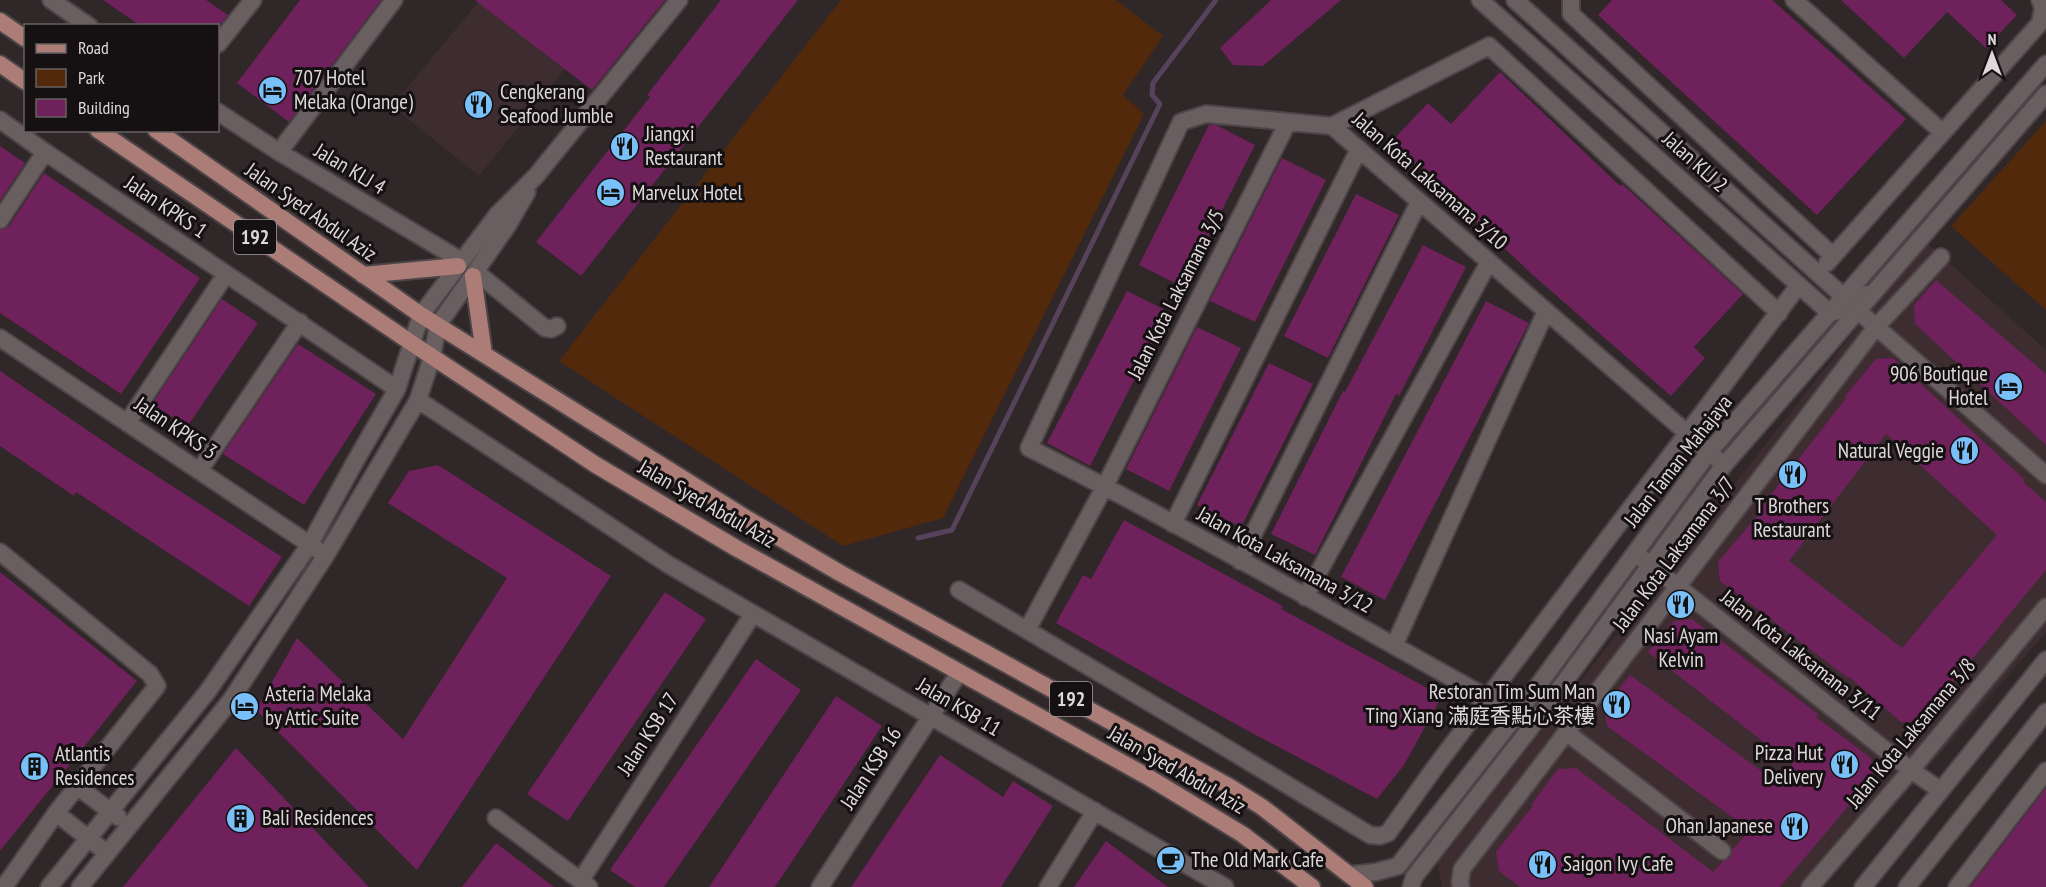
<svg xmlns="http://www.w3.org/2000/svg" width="2046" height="887" viewBox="0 0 2046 887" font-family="'PT Sans Narrow','Noto Sans SC',sans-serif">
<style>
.built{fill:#3d2d31}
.green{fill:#53290b}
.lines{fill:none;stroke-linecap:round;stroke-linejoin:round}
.stream{stroke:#56425b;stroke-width:5}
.building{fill:#6e215a;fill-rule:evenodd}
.minor-casing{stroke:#4c4446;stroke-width:20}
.tertiary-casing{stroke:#4c4446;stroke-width:20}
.secondary-casing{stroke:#4c4446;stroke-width:20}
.primary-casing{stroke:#4c4446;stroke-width:20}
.minor{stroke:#695e60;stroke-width:16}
.tertiary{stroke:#695e60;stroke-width:16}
.secondary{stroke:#695e60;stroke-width:16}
.primary{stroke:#ac7c77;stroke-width:16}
.labels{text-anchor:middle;stroke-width:6;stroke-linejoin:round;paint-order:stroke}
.shield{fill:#151112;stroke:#a29c9e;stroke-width:1.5}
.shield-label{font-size:20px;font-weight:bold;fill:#dfd8da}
.poi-label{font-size:21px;fill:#dfd8da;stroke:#151112;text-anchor:start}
.street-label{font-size:21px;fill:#dfd8da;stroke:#151112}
</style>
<rect width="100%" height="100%" fill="#302729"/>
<!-- built -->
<path class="built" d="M 480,0 L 589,39 L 479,176 L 392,106 Z
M 1925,241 L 2046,350 L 2046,632 L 1824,887 L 1442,887 L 1437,864 Z"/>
<!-- green -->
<path class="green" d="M 841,0 L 1116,0 L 1163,36 L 1123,95 L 1144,114 L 943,518 L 843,546 L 559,361 Z
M 2046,121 L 2046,310 L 1951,226 Z"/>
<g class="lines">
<!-- stream -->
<path class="stream" d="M 918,538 L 952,530 L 1160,104 L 1152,95 L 1153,83 L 1216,0"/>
</g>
<!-- building -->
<path class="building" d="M 103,0 L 206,0 L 228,15 L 219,26 L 141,26 Z
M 300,0 L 381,0 L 289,122 L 237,83 Z
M 475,0 L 665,0 L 592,90 Z
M 721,0 L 798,0 L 581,276 L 536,242 L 650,97 L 647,95 Z
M 1271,0 L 1341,0 L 1263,66 L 1233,65 L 1220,48 Z
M 1612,0 L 1772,0 L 1906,119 L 1817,215 L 1598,15 Z
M 1841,0 L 2001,0 L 2017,15 L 1986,48 L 1947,12 L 1904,58 Z
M 1500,72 L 1620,186 L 1622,184 L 1743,294 L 1694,347 L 1705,358 L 1671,396 L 1534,276 L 1391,142 L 1428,103 L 1451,124 Z
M 1209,125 L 1216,125 L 1255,145 L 1183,287 L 1139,265 Z
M 0,146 L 25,163 L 0,201 Z
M 1282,158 L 1326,180 L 1255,322 L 1210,301 Z
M 44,173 L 200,278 L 121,394 L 0,313 L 0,230 L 9,226 Z
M 1356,194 L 1399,215 L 1328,358 L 1284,336 Z
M 1423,245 L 1466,267 L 1399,396 L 1396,394 L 1315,555 L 1271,534 L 1343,391 L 1345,392 Z
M 1936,280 L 2046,374 L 2046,445 L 1915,324 L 1914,305 Z
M 1127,291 L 1169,312 L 1090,466 L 1047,443 Z
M 222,299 L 258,323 L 187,427 L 152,404 Z
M 1486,301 L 1529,323 L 1385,600 L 1341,577 Z
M 1197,327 L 1241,348 L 1169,491 L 1126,469 Z
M 298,344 L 376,394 L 304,505 L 223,454 Z
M 1893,358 L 2025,480 L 2023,482 L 2046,502 L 2046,570 L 1920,722 L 1901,722 L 1849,677 L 1848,678 L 1720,581 L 1718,562 L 1758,515 L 1756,514 L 1846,398 L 1845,396 L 1876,359 ZM 1886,434 L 1997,535 L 1902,648 L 1789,561 Z
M 1269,363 L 1313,384 L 1241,527 L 1197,505 Z
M 0,371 L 118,451 L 282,557 L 249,606 L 76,492 L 74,496 L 0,446 Z
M 438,465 L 611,576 L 417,870 L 256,710 L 297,638 L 403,739 L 507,578 L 388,503 L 409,471 Z
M 1124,520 L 1283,606 L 1281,609 L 1442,696 L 1404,765 L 1377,799 L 1237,725 L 1056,623 L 1083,575 L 1091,579 Z
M 0,572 L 137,681 L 0,851 Z
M 665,592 L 706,619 L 568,821 L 527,794 Z
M 1692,619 L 1818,714 L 1816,717 L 1871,758 L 1873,777 L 1780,887 L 1520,887 L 1499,871 L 1496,852 L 1533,806 L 1531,805 L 1558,769 L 1576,768 L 1713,872 L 1723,861 L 1730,858 L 1732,850 L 1750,830 L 1607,726 L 1604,707 L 1630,675 L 1778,783 L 1792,764 L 1648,652 L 1674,621 Z
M 756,659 L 801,690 L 664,887 L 635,887 L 610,870 Z
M 836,696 L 882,726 L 775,887 L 709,887 Z
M 236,748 L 369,887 L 123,887 Z
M 940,755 L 1003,797 L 1013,781 L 1053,806 L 1001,887 L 851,887 Z
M 2046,788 L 2046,887 L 1970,887 Z
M 1106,841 L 1168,887 L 1074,887 Z
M 496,843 L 554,887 L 462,887 Z"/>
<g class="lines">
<defs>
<path id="minor" d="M 51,0 L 89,26
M 1480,0 L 1830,313 L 1845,310 L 1867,294
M 1515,0 L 1844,297 L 1845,309
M 1571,0 L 1571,14 L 1833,256
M 1794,0 L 1942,132
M 218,44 L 253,0
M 218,112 L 279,152 L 462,261
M 0,120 L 45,152 L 397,389
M 1332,126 L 1489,46 L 1779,313
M 279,152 L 394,0
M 0,220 L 45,152
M 1827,263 L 2040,23 L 2043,8 L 2040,0
M 476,272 L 545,328 L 551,329 L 557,326
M 1858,311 L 2046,475
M 0,338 L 318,550
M 418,400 L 669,565 L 1225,887
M 127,423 L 226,274
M 199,471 L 300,322
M 1173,524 L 1359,149
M 0,552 L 150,674 L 157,686 L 56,813 L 4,887
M 1635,553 L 1911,770 L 1940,790
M 1240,561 L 1419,202
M 959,590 L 1218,743 L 1370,835 L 1380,836 L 1388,833 L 1436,766 L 1799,285
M 1305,597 L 1489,262
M 1027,630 L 1105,486 L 1288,122
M 1394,646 L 1546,311
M 1515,717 L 1488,698 C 1336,614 1185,526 1029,448 L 1181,122 L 1206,114 L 1332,126 L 1724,465
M 1566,732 L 1722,851
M 78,787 L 118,817
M 56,813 L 107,853
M 496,818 L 589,887
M 581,880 L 753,614
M 49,887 L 208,691 L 310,544 L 356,460 L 397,389 L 421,315 L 497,215 L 536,176 L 679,0
M 80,887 L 231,700 L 326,555 L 418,400 L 432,357 L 438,325 L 508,225 L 527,192
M 820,887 L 959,673
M 1048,887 L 1095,811
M 1461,887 L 1460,882 L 1462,869 L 1876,327 L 1941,257
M 1810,887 L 1911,770 L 2046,607
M 1957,887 L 2046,771"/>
<path id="tertiary" d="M 1349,875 L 1376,872 L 1398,866 L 1515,717 L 1709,452 L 2046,64
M 1411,887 L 1414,877 L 1529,730 L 1724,465 L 2046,94"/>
<path id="secondary" d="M 1863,887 L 2046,660
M 1907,887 L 2046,712"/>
<path id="primary" d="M 0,21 L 26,39
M 0,64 L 26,82
M 98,130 L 413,344 L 596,465 L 736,548 L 1148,777 L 1242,834 L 1312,887
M 156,130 L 421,315 L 746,518 L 840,573 L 1230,787 L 1262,807 L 1365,887
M 363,275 L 458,266
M 473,276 L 484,354"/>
</defs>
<!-- minor casing -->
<use href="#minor" class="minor-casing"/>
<!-- tertiary casing -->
<use href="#tertiary" class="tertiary-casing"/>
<!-- secondary casing -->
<use href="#secondary" class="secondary-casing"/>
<!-- primary casing -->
<use href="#primary" class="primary-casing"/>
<!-- minor -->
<use href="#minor" class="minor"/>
<!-- tertiary -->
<use href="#tertiary" class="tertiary"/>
<!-- secondary -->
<use href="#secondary" class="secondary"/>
<!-- primary -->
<use href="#primary" class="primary"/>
</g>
<!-- icons -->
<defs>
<symbol id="hotel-disc" viewBox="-11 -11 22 22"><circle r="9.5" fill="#79bff8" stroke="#151112"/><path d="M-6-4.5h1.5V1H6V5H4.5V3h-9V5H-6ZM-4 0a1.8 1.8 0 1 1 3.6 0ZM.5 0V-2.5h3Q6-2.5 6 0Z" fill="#111"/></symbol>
<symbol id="restaurant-disc" viewBox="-11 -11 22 22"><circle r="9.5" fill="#79bff8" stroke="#151112"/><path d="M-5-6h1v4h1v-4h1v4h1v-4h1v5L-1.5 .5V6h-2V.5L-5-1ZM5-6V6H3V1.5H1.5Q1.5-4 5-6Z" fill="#111"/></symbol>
<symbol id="building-disc" viewBox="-11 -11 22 22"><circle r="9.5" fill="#79bff8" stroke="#151112"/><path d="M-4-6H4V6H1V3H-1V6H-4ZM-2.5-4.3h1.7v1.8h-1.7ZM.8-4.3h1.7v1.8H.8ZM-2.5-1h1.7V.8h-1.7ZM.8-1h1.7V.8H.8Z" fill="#111"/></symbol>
<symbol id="cafe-disc" viewBox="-11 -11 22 22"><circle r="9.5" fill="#79bff8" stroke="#151112"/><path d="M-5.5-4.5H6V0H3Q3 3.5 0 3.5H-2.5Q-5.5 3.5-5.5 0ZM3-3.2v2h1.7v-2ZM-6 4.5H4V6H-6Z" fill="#111"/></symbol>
</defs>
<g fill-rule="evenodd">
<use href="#hotel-disc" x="256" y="74" width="33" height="33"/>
<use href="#restaurant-disc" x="462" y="88" width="33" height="33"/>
<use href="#restaurant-disc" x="608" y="130" width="33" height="33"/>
<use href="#hotel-disc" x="594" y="176" width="33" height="33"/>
<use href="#hotel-disc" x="1992" y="370" width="33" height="33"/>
<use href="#restaurant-disc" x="1948" y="434" width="33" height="33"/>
<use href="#restaurant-disc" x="1776" y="458" width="33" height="33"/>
<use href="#restaurant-disc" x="1664" y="588" width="33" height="33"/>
<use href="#restaurant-disc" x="1600" y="688" width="33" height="33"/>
<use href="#hotel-disc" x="228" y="690" width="33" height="33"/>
<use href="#restaurant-disc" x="1828" y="748" width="33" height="33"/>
<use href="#building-disc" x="18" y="750" width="33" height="33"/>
<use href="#building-disc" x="224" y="802" width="33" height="33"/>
<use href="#restaurant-disc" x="1778" y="810" width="33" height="33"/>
<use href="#cafe-disc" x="1154" y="844" width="33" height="33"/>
<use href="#restaurant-disc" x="1526" y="848" width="33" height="33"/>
</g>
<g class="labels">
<!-- shield labels -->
<g class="shield">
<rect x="234" y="220" width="42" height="34" rx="4.5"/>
<rect x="1050" y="682" width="42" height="34" rx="4.5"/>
</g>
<g class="shield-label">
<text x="255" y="244">192</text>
<text x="1071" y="706">192</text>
</g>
<!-- poi labels -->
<g class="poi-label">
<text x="294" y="85">707 Hotel<tspan x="294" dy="24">Melaka (Orange)</tspan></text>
<text x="500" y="99">Cengkerang<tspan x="500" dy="24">Seafood Jumble</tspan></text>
<text x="645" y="141">Jiangxi<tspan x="645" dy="24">Restaurant</tspan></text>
<text x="632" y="200">Marvelux Hotel</text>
<text x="1988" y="381" text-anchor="end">906 Boutique<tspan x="1988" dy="24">Hotel</tspan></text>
<text x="1944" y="458" text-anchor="end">Natural Veggie</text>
<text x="1792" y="513" text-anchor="middle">T Brothers<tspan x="1792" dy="24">Restaurant</tspan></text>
<text x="1681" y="643" text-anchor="middle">Nasi Ayam<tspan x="1681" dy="24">Kelvin</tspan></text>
<text x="1595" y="699" text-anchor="end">Restoran Tim Sum Man<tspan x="1595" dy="24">Ting Xiang 滿庭香點心茶樓</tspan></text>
<text x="265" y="701">Asteria Melaka<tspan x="265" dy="24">by Attic Suite</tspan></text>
<text x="1823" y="760" text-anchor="end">Pizza Hut<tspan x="1823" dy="24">Delivery</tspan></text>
<text x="55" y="761">Atlantis<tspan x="55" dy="24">Residences</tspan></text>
<text x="262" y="825">Bali Residences</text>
<text x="1773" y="833" text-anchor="end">Ohan Japanese</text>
<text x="1191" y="867">The Old Mark Cafe</text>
<text x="1563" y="871">Saigon Ivy Cafe</text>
</g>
<!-- street labels -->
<g class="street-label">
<text transform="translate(1695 162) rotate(42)" y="7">Jalan KLJ 2</text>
<text transform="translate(350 169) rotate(31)" y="7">Jalan KLJ 4</text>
<text transform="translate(1430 181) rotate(41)" y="7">Jalan Kota Laksamana 3/10</text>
<text transform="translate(166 207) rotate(34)" y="7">Jalan KPKS 1</text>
<text transform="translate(311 212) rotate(35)" y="7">Jalan Syed Abdul Aziz</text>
<text transform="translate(1176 294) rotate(-63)" y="7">Jalan Kota Laksamana 3/5</text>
<text transform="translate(176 428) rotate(34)" y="7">Jalan KPKS 3</text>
<text transform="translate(1678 461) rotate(-52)" y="7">Jalan Taman Mahajaya</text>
<text transform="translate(707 504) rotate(30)" y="7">Jalan Syed Abdul Aziz</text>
<text transform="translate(1674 554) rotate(-53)" y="7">Jalan Kota Laksamana 3/7</text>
<text transform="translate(1285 560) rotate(29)" y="7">Jalan Kota Laksamana 3/12</text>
<text transform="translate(1801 655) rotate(38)" y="7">Jalan Kota Laksamana 3/11</text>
<text transform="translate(959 707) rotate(31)" y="7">Jalan KSB 11</text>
<text transform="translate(1911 733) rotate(-50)" y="7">Jalan Kota Laksamana 3/8</text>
<text transform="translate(648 734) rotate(-57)" y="7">Jalan KSB 17</text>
<text transform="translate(871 768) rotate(-57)" y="7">Jalan KSB 16</text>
<text transform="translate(1177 770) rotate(30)" y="7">Jalan Syed Abdul Aziz</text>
</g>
</g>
<!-- legend -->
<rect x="24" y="24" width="195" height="108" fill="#151112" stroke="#666162" stroke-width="1.5"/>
<rect x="36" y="44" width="30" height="9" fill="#ac7c77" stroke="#666162" stroke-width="1.5"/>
<text x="78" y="54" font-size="18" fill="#dfd8da">Road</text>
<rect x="36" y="69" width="30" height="18" fill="#53290b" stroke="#666162" stroke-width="1.5"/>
<text x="78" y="84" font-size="18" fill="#dfd8da">Park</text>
<rect x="36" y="99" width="30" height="18" fill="#6e215a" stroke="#666162" stroke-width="1.5"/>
<text x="78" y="114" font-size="18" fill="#dfd8da">Building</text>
<!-- north arrow -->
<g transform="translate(1992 54)" stroke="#151112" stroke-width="4.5" paint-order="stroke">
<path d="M0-4.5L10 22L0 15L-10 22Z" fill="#dfd8da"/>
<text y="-9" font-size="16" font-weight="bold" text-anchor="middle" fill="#dfd8da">N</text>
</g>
</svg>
